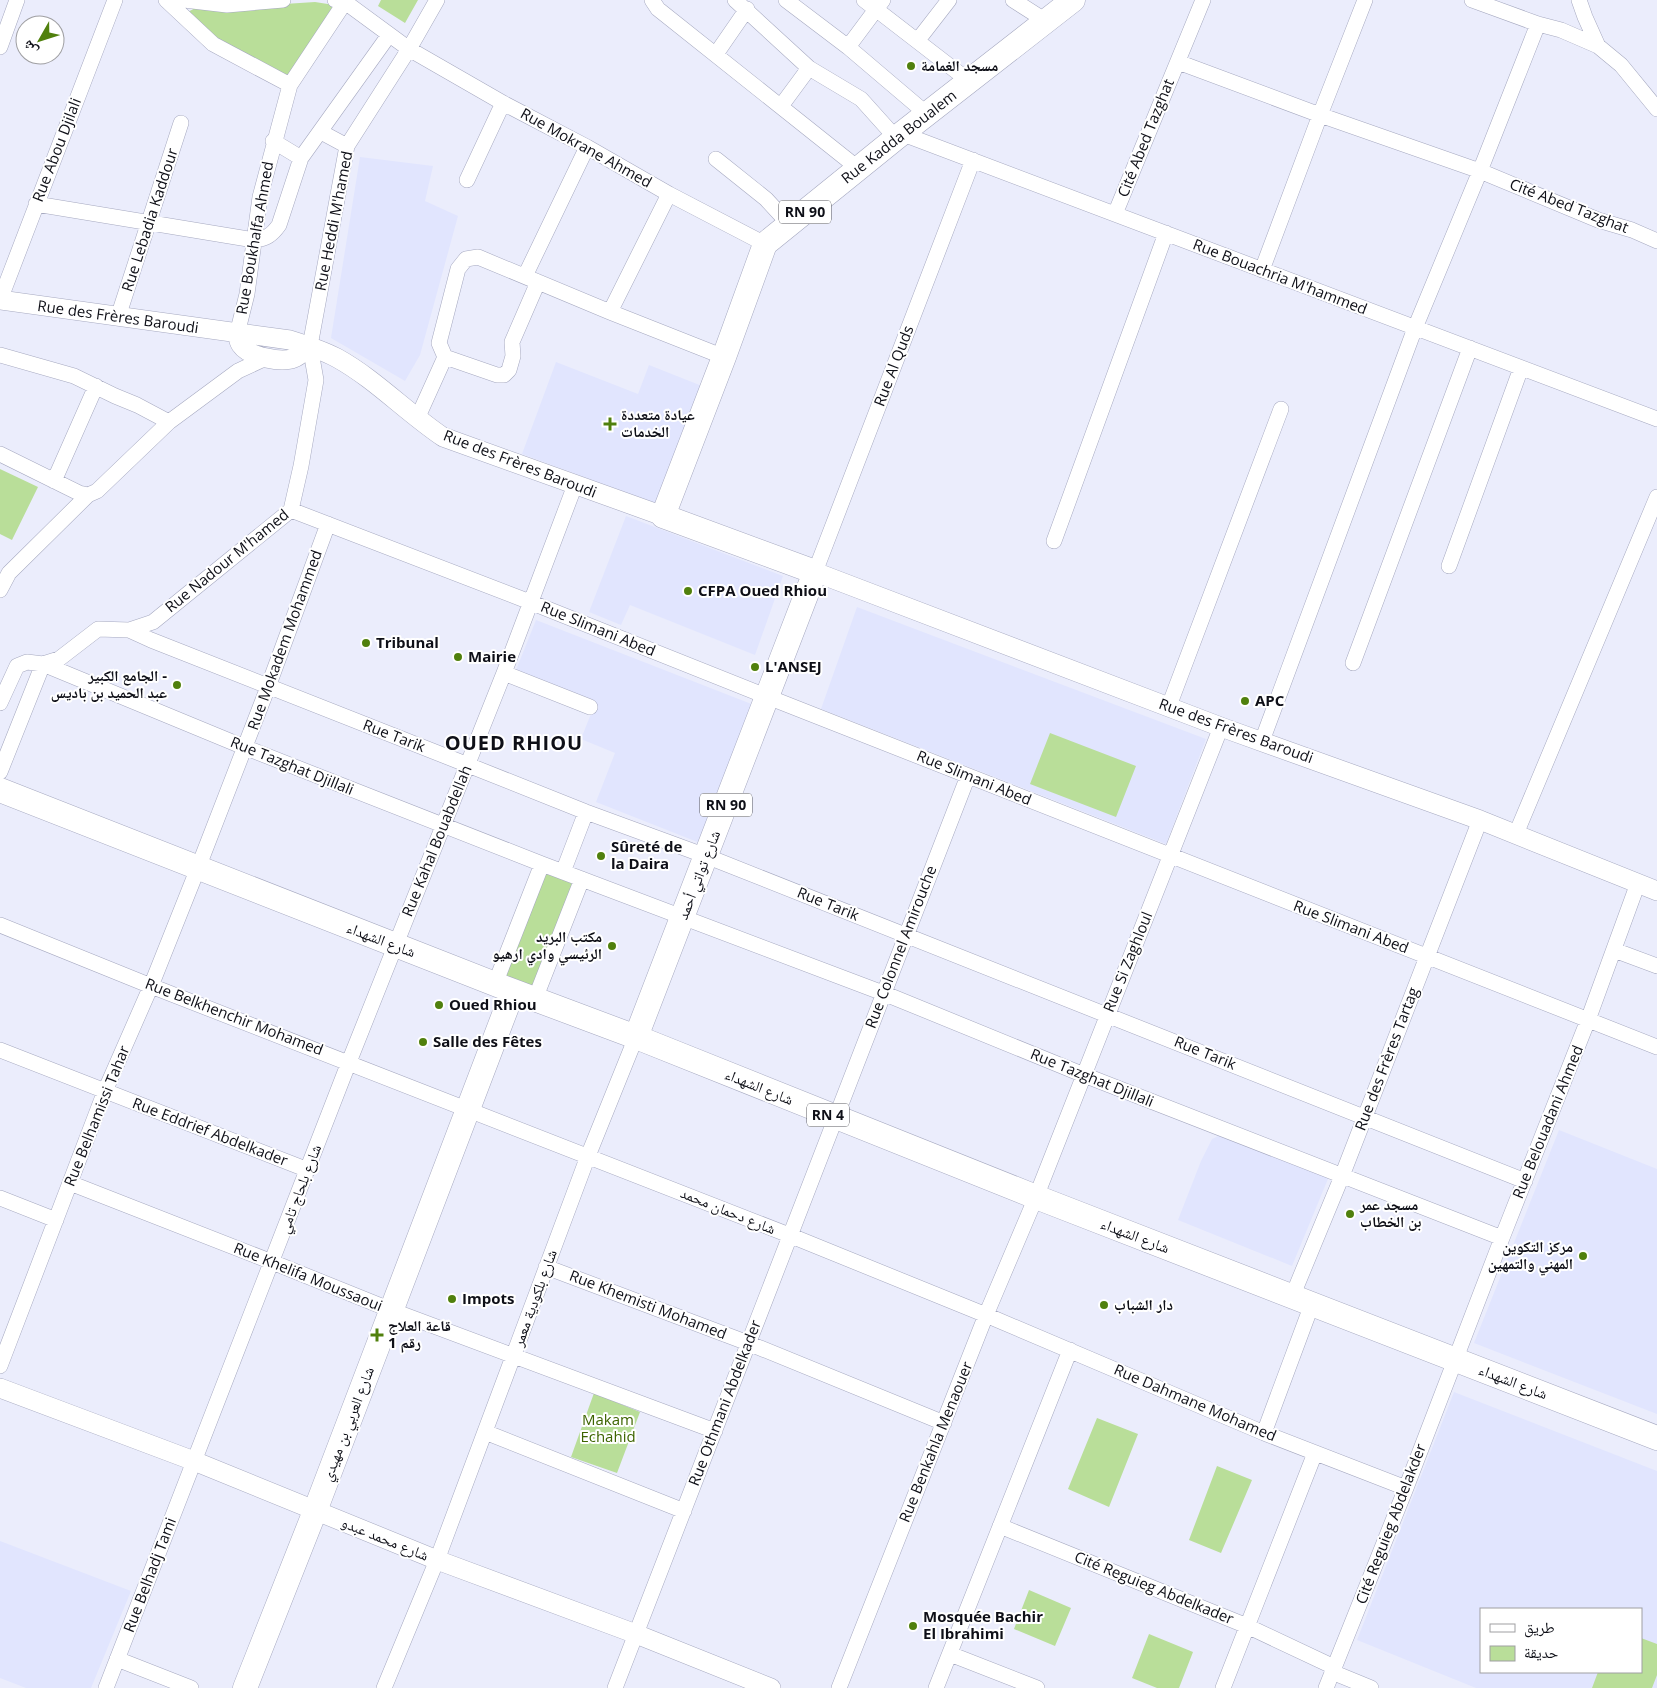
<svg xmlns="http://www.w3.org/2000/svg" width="1657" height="1688" viewBox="0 0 1657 1688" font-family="'Open Sans','Noto Naskh Arabic',sans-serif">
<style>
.built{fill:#e1e5fe;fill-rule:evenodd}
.green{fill:#b9de99}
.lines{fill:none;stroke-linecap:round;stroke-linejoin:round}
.minor-casing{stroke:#a6a9c0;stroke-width:16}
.tertiary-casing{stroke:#a6a9c0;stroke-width:20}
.primary-casing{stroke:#a6a9c0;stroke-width:25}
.minor{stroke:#fff;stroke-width:15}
.tertiary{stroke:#fff;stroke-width:19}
.primary{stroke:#fff;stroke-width:24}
.poi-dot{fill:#50800d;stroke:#fff;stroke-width:2}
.labels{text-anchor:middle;stroke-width:4;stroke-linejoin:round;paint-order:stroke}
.shield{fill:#fff;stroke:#56575d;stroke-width:1}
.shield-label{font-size:14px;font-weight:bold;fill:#0e0f17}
.poi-label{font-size:15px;font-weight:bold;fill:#0e0f17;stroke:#fff;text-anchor:start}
.street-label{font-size:15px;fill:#0e0f17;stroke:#fff}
.park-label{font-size:15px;fill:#3d6400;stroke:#fff}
.district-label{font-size:20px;font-weight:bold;letter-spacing:1px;fill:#0e0f17;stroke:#fff}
</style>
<rect width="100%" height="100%" fill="#ebedfc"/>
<!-- built -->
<path class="built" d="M 360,157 L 433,166 L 425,201 L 458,216 L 420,355 L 405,381 L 331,338 Z
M 556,362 L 638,394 L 649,365 L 702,386 L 657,504 L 522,454 Z
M 626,516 L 783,576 L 755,655 L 630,605 L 621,625 L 589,612 Z
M 857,607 L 1206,739 L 1166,844 L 821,709 Z
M 536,620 L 754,705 L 700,843 L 596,802 L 615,753 L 581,739 L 596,701 L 516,670 Z
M 1559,1130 L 1657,1169 L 1657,1414 L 1474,1343 Z
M 1225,1133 L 1330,1174 L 1292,1266 L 1178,1220 L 1201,1161 L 1212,1139 Z
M 1454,1392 L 1657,1471 L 1657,1688 L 1476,1688 L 1357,1640 ZM 1481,1609 L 1641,1609 L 1641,1672 L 1481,1672 Z
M 0,1541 L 131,1591 L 91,1688 L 26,1688 L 0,1678 Z"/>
<!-- green -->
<path class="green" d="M 381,0 L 418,0 L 405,23 L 378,6 Z
M 315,2 L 334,5 L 287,80 L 214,39 L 186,13 L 199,6 L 225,8 Z
M 0,469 L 38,487 L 12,540 L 0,534 Z
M 1050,733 L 1136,766 L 1116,817 L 1030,784 Z
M 545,873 L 573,883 L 532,988 L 505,978 Z
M 594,1393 L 640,1412 L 617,1473 L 571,1457 Z
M 1097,1418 L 1138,1434 L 1109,1507 L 1068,1489 Z
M 1217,1466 L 1252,1480 L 1221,1553 L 1189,1540 Z
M 1029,1590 L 1071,1608 L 1055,1646 L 1014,1629 Z
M 1149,1634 L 1193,1652 L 1179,1688 L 1157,1688 L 1132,1678 Z
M 1641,1638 L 1657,1644 L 1657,1675 L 1652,1688 L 1592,1688 L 1598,1672 L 1641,1672 Z"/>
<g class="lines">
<defs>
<path id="minor" d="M 166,0 L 213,44 L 290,85
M 184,0 L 227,5 L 283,0
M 335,0 L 345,2 L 409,49 L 503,103 L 587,147 L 669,194 L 765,244
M 652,0 L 658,9 L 859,169
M 735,0 L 809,68 L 861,99 L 896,138
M 786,0 L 848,47 L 928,115
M 864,0 L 969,81
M 1013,0 L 1046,21
M 1472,0 L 1538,24 L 1561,30 L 1598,46 L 1621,65 L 1657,109
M 1579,0 L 1585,17 L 1598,46
M 918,40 L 949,0
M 0,47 L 17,0
M 848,47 L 883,0
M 716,54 L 747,9
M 1178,62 L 1320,115 L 1480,171 L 1598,220 L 1632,230 L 1657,241
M 781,106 L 809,68
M 321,132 L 347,146
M 903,134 L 1657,419
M 273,141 L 301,158
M 716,159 L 766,199 L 789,224
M 467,180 L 503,103
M 36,204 L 254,240 C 266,239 272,235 279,225 L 301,158 L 389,35
M 1115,214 L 1203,0
M 1262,270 L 1320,115 L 1365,0
M 525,276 L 587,147
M 538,282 L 512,342 L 513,356 L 509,370 L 504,375 L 497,375 L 445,357 L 439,343 L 458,269 L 466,259 L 478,257 L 610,312 L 724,357
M 0,300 L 115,0
M 610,312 L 669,194
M 118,317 L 181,123
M 237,334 L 247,294 L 260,197 L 290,85 L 345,2
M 0,355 L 74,376 L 115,396 L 137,405 L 169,422
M 417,419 L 445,357
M 0,454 L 79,493 L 88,495
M 54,481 L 96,386
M 291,510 L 530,602 L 768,697 L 1657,1047
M 1054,541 L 1166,233
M 1449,566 L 1521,368
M 815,572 L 973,160
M 0,590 L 9,573 L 88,495 L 97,491 L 169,422 L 238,371 L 266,358
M 129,630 L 151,640 L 468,765 L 586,812 L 706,856 L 1525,1181
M 1353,663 L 1470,348
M 43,664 L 244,747 L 542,864 L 883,993 L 1084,1075 L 1502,1238
M 504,673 L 590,707
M 0,703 L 17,666 L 27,662 L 43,664 L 59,659 L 98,629 L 129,630 L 153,622 L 291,510 L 301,466 L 316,380 L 310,346 L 347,146 L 409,49 L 437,0
M 1169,706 L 1281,409
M 1262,741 L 1415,328 L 1480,171 L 1538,24
M 0,772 L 43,664
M 1516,834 L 1657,497
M 563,872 L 586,812
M 0,925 L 151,986 L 789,1235 L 986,1315 L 1264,1433 L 1406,1488
M 1614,950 L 1657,966
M 495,984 L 542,864
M 535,999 L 582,879
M 0,1050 L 308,1170
M 70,1183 L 272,1262 L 391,1310 L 715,1431
M 0,1198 L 56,1220
M 546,1267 L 748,1343 L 944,1423
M 1292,1297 L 1342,1176 L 1480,820
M 0,1366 L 105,1091 L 151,986 L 198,868 L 268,687 L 328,524
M 485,1432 L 684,1511
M 1264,1433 L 1312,1304
M 1000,1526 L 1247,1626 L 1334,1667
M 950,1654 L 1037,1688
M 117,1659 L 191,1688
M 1332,1672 L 1371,1688
M 106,1688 L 349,1062 L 504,673 L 575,485
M 384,1688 L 437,1560 L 588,1156 L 636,1037
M 615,1688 L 968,776
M 839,1688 L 986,1315 L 1036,1197 L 1221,727
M 936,1688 L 1070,1350
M 1223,1688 L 1315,1453
M 1326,1688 L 1406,1488 L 1502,1238 L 1588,1020 L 1638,883"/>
<path id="tertiary" d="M 0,300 L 290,340 C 306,345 322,350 337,358 C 375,379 406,412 443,437 L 663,516
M 237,334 C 238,337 239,343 241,345 C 249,357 282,363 294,358 C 300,356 305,350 310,346
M 815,572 L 1221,727 L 1480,820 L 1657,891
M 0,1388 L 194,1461 L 437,1560 L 636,1634 L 771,1688"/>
<path id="primary" d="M 0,790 L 513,991 L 636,1037 L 1036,1197 L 1657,1438
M 636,1037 L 815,572 L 663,516 L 724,357 L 765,244 L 896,138 L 1073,0
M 245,1688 L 315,1511 L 513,991"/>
</defs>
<!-- minor casing -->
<use href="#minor" class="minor-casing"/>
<!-- tertiary casing -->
<use href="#tertiary" class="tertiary-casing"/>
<!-- primary casing -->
<use href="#primary" class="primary-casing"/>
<!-- minor -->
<use href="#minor" class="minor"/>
<!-- tertiary -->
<use href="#tertiary" class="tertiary"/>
<!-- primary -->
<use href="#primary" class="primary"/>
</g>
<!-- markers -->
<g class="poi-dot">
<circle cx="911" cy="66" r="5"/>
<path d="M607.5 416.5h5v5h5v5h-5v5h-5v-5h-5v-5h5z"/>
<circle cx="688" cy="591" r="5"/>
<circle cx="366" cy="643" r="5"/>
<circle cx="458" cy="657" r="5"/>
<circle cx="755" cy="667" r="5"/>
<circle cx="177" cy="685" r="5"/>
<circle cx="1245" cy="701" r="5"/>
<circle cx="601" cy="856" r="5"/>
<circle cx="612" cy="946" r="5"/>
<circle cx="439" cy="1005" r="5"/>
<circle cx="423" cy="1042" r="5"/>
<circle cx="1350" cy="1214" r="5"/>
<circle cx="1583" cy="1256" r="5"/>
<circle cx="452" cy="1299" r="5"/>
<circle cx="1104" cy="1305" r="5"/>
<path d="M374.5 1327.5h5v5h5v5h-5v5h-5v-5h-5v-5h5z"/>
<circle cx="913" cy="1626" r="5"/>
</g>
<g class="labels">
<!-- shield labels -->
<g class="shield">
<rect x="779" y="200.5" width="52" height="23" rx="4"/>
<rect x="700" y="793.5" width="52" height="23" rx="4"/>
<rect x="807" y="1103.5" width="42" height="23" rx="4"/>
</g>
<g class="shield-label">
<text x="805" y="217">RN 90</text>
<text x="726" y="810">RN 90</text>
<text x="828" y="1120">RN 4</text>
</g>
<!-- poi labels -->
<g class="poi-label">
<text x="921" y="71">مسجد الغمامة</text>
<text x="621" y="420">عيادة متعددة<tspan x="621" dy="17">الخدمات</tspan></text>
<text x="698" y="596">CFPA Oued Rhiou</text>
<text x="376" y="648">Tribunal</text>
<text x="468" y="662">Mairie</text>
<text x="765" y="672">L'ANSEJ</text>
<text x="167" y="681" text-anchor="end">الجامع الكبير -<tspan x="167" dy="17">عبد الحميد بن باديس</tspan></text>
<text x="1255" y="706">APC</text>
<text x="611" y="852">Sûreté de<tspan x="611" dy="17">la Daira</tspan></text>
<text x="602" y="942" text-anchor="end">مكتب البريد<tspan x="602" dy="17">الرئيسي وادي ارهيو</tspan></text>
<text x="449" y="1010">Oued Rhiou</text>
<text x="433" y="1047">Salle des Fêtes</text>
<text x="1360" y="1210">مسجد عمر<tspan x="1360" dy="17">بن الخطاب</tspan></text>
<text x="1573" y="1252" text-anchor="end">مركز التكوين<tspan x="1573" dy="17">المهني والتمهين</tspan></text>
<text x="462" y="1304">Impots</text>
<text x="1114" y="1310">دار الشباب</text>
<text x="388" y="1331">قاعة العلاج<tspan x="388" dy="17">رقم 1</tspan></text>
<text x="923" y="1622">Mosquée Bachir<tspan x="923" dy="17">El Ibrahimi</tspan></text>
</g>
<!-- street labels -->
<g class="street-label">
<text transform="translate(899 137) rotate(-38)" y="5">Rue Kadda Boualem</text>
<text transform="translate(1146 138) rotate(-68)" y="5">Cité Abed Tazghat</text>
<text transform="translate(586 148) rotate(29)" y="5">Rue Mokrane Ahmed</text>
<text transform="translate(57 150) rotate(-69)" y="5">Rue Abou Djilali</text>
<text transform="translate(1569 206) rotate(21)" y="5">Cité Abed Tazghat</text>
<text transform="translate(150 220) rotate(-72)" y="5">Rue Lebadia Kaddour</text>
<text transform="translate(334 221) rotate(-79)" y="5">Rue Heddi M'hamed</text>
<text transform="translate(255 238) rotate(-80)" y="5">Rue Boukhalfa Ahmed</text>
<text transform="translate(1280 277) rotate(21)" y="5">Rue Bouachria M'hammed</text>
<text transform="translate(118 317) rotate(8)" y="5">Rue des Frères Baroudi</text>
<text transform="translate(894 366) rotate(-69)" y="5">Rue Al Quds</text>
<text transform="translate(520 464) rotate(21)" y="5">Rue des Frères Baroudi</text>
<text transform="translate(227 561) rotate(-39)" y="5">Rue Nadour M'hamed</text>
<text transform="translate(598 629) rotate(22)" y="5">Rue Slimani Abed</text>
<text transform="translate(285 640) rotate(-70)" y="5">Rue Mokadem Mohammed</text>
<text transform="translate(1236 731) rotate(20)" y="5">Rue des Frères Baroudi</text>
<text transform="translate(394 736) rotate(21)" y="5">Rue Tarik</text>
<text transform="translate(292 766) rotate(22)" y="5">Rue Tazghat Djillali</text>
<text transform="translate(974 778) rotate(22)" y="5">Rue Slimani Abed</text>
<text transform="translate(437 841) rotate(-68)" y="5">Rue Kahal Bouabdellah</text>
<text transform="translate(699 875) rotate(-69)" y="5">شارع تواتي أحمد</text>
<text transform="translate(828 904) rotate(22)" y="5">Rue Tarik</text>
<text transform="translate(1351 927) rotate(21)" y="5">Rue Slimani Abed</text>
<text transform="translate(381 940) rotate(21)" y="5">شارع الشهداء</text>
<text transform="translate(901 947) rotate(-69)" y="5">Rue Colonnel Amirouche</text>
<text transform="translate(1128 962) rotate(-68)" y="5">Rue Si Zaghloul</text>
<text transform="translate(234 1017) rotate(21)" y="5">Rue Belkhenchir Mohamed</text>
<text transform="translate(1205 1053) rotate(22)" y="5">Rue Tarik</text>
<text transform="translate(1387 1059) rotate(-69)" y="5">Rue des Frères Tartag</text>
<text transform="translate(1092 1078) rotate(22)" y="5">Rue Tazghat Djillali</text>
<text transform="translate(759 1087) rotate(22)" y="5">شارع الشهداء</text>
<text transform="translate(97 1116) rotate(-68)" y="5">Rue Belhamissi Tahar</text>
<text transform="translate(1548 1122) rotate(-68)" y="5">Rue Belouadani Ahmed</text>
<text transform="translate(210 1132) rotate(21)" y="5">Rue Eddrief Abdelkader</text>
<text transform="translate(300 1189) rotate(-69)" y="5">شارع بلحاج تامي</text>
<text transform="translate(728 1211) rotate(22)" y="5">شارع دحمان محمد</text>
<text transform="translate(1135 1236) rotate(21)" y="5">شارع الشهداء</text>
<text transform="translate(308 1277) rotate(22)" y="5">Rue Khelifa Moussaoui</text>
<text transform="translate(535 1298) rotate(-70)" y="5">شارع بلكودية معمر</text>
<text transform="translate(648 1305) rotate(21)" y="5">Rue Khemisti Mohamed</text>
<text transform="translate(1513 1382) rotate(21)" y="5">شارع الشهداء</text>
<text transform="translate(725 1403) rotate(-69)" y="5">Rue Othmani Abdelkader</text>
<text transform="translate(1195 1403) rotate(23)" y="5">Rue Dahmane Mohamed</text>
<text transform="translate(348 1424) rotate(-69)" y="5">شارع العربي بن مهيدي</text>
<text transform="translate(936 1442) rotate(-68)" y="5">Rue Benkahla Menaouer</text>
<text transform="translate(1391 1524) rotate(-69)" y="5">Cité Reguieg Abdelakder</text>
<text transform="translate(385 1539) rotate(22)" y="5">شارع محمد عبدو</text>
<text transform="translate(150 1575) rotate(-69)" y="5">Rue Belhadj Tami</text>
<text transform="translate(1154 1588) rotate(22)" y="5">Cité Reguieg Abdelkader</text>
</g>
<!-- park labels -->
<g class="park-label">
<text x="608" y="1425">Makam<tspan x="608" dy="17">Echahid</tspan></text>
</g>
<!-- district labels -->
<g class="district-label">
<text x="514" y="750">OUED RHIOU</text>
</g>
</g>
<!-- legend -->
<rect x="1480" y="1608" width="162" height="65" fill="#ffffff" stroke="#9f9fa2"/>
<rect x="1490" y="1624" width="25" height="8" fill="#ffffff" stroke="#9f9fa2"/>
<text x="1524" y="1633" font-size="15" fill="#0e0f17">طريق</text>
<rect x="1490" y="1646" width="25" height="15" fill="#b9de99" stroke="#9f9fa2"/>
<text x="1524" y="1658" font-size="15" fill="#0e0f17">حديقة</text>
<!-- north arrow -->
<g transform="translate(40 40) rotate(231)"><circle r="24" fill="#ffffff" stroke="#9f9fa2"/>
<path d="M0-4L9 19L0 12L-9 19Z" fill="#50800d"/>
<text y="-8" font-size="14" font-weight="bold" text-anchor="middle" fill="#0e0f17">ش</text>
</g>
</svg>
